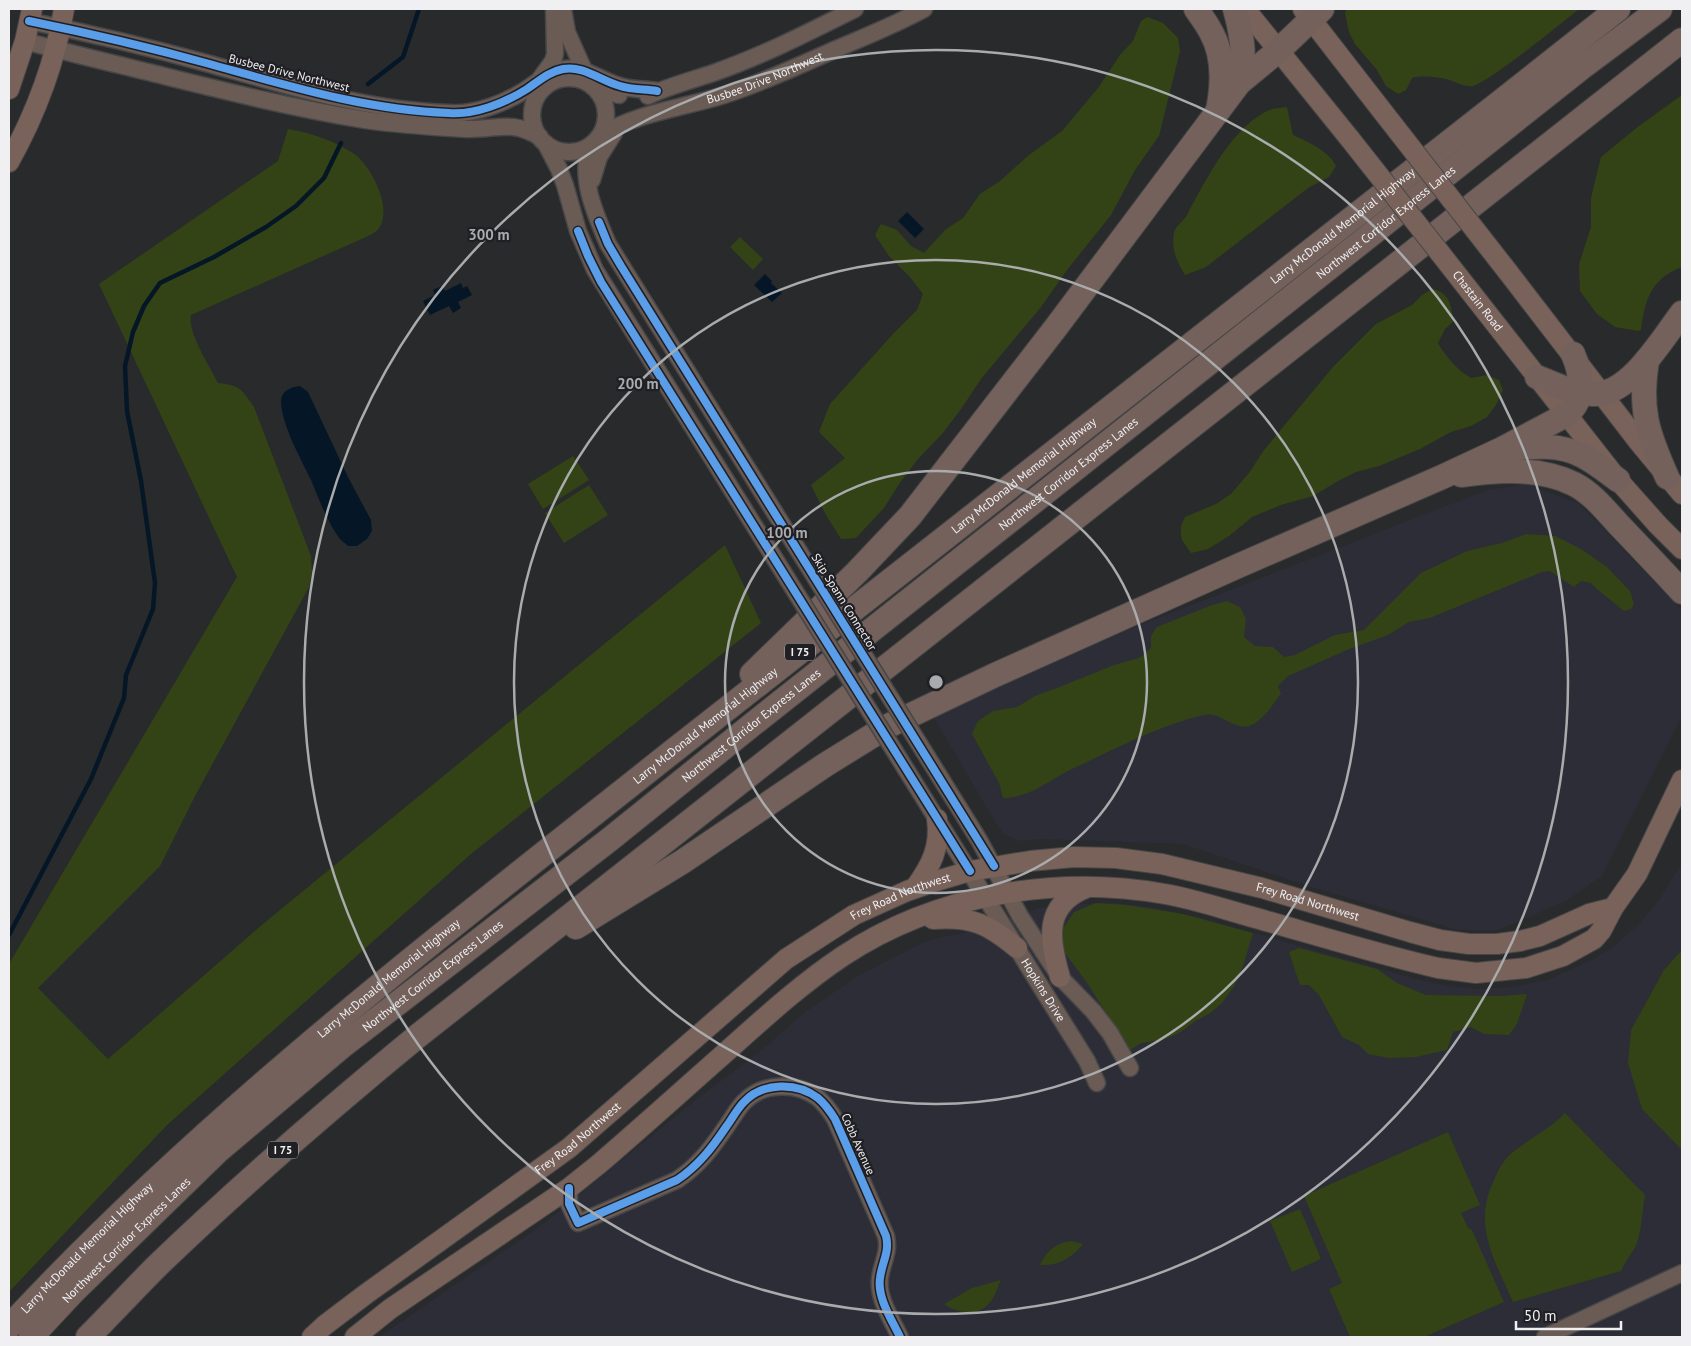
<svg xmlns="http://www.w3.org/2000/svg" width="1691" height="1346" viewBox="0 0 1691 1346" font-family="'PT Sans',sans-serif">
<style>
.built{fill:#2c2d36}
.green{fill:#334316}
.water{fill:#051727}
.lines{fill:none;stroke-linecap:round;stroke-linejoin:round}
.stream{stroke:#051727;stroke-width:4.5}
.minor-casing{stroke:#464647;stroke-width:19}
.major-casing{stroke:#464647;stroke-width:22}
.highway-casing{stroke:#464647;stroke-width:26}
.minor{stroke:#6a5b55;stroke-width:16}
.major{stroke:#79625a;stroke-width:20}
.highway{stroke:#74615b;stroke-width:24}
.minor-bridge-casing{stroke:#464647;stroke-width:19;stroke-linecap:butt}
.major-bridge-casing{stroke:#464647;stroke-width:22;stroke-linecap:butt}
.minor-bridge{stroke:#6a5b55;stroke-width:16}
.major-bridge{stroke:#79625a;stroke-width:20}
.cycleway-casing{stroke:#1f1f24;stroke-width:11}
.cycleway{stroke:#5a9eea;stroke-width:8}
.ring{fill:none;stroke:#aaabad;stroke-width:2.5}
.labels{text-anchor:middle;stroke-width:4.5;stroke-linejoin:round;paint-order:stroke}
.shield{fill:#1f1f24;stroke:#b1b1b5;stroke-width:1}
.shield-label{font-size:11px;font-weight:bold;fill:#f0f0f3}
.street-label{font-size:12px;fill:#f0f0f3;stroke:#1f1f24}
.centre{fill:#aaabad;stroke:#1f1f24;stroke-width:2.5}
.ring-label{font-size:15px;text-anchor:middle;font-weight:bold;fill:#aaabad;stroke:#1f1f24;stroke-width:4.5;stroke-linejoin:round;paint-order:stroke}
</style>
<rect width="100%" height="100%" fill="#292a2c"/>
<!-- built -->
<path class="built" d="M 1527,484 L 1578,503 L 1682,610 L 1682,716 L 1602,876 L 1566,901 L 1496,931 L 1458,930 L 1311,887 L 1183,844 L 1042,839 L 1018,841 L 1004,834 L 997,825 L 934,718 L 1086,646 L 1487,490 Z
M 1682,863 L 1682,1337 L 379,1337 L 546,1222 L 698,1098 L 757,1054 L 805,1012 L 858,976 L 922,943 L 942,937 L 964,933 L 1040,908 L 1107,902 L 1150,907 L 1198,917 L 1420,980 L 1448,986 L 1477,989 L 1510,987 L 1547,980 L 1594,959 L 1614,946 L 1638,925 L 1659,900 Z"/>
<!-- green -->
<path class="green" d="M 1347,9 L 1579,9 C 1563,22 1487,84 1472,86 C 1463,87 1455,81 1446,79 C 1437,77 1421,75 1412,78 L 1406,90 L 1398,94 L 1386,86 L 1377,70 L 1355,44 L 1349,32 L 1345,13 Z
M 1147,17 L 1163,23 L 1178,38 L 1180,51 L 1159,136 L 1135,170 L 1111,215 L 1067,270 L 1041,307 L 981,379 L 961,409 L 942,434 L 917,460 L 899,484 L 884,508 L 856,538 L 841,539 L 826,515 L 811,485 L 845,458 L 819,432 L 830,404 L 893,334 L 917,310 L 923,294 L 910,277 L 889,256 L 875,235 L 881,224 L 897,230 L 911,246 L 924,253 L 945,230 L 963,218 L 980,194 L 1000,181 L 1029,155 L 1062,131 L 1098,88 L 1120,55 L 1133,41 L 1141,21 Z
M 1682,95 L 1682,267 C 1651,279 1645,299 1641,330 L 1638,331 L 1615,327 L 1597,314 L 1580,291 L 1579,264 L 1591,227 L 1591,198 L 1601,157 L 1639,126 Z
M 1287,107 L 1293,135 C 1308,142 1328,150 1336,166 L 1329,177 L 1308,188 L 1206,267 L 1185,275 C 1177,262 1171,249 1174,233 C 1175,226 1184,221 1187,215 C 1205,181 1234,123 1272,109 C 1276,108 1282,108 1287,107 Z
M 288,129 C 312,133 332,140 353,153 C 371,165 393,208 379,228 C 377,232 370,235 366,237 L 191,315 C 187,332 210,367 218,383 C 242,386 241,389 254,407 L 311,556 L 312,572 L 309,587 L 195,796 L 160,866 L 38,988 L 108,1059 L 263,924 L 725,545 L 761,623 L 471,854 L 167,1125 L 9,1292 L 9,964 L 237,577 L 99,284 L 278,161 Z
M 740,237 L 763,259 L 753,270 L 730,247 Z
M 1432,289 C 1451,293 1450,305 1454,321 L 1445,329 L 1438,343 C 1446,357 1457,370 1471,378 L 1487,375 L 1499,380 L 1503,390 L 1496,405 L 1487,417 L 1471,426 L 1451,432 L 1420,449 L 1379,466 L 1356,472 L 1338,481 L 1313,496 L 1281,505 L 1252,517 L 1229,536 L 1208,549 L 1191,553 L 1182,540 L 1181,535 L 1181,526 L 1185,517 L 1216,504 L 1231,494 L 1249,473 L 1264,450 L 1333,367 L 1376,324 L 1412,305 L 1422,295 Z
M 573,456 L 589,480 L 543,509 L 528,484 Z
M 589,485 L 608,515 L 564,543 L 545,513 Z
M 1526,534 L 1555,536 L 1581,549 L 1607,567 L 1630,591 L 1634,604 L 1631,609 L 1624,611 L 1598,590 L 1591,583 L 1581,581 L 1574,587 L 1550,571 L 1542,572 L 1430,618 L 1409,622 L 1388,635 L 1347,650 L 1288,676 L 1278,686 L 1281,694 C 1274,702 1268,713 1259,720 C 1243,735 1230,720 1214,715 C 1208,713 1195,717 1188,719 C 1146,732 1106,753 1066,772 C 1045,783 1028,798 1003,798 L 999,783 L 972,734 L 978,721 L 993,711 L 1017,707 L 1035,696 L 1062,686 L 1114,665 L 1139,658 L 1151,648 L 1151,636 L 1157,627 L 1212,605 L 1227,601 L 1240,607 L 1246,619 L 1244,637 L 1255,646 L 1273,647 L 1284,657 L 1295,655 L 1335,635 L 1364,630 L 1421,573 L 1467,551 L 1502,543 Z
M 1096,903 L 1127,905 L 1183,914 L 1253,933 L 1243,966 L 1235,985 L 1222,1003 L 1209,1014 L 1197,1020 L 1179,1033 L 1163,1040 L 1141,1043 L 1130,1050 L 1085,980 L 1065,953 L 1059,942 L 1059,925 L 1064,927 L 1074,912 Z
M 1299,948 L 1377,969 L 1397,983 L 1426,995 L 1501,996 L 1527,994 L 1517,1024 L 1509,1035 L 1484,1034 L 1471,1027 L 1453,1032 L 1447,1050 L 1416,1057 L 1389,1058 L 1368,1054 L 1359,1045 L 1342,1037 L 1319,995 L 1309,985 L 1300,985 L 1289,952 Z
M 1682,950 L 1682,1150 L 1642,1109 L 1628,1063 L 1631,1030 L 1664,970 Z
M 1565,1113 L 1645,1195 C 1642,1211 1642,1227 1637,1243 C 1633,1253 1625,1261 1621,1271 L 1513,1302 C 1495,1261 1472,1225 1494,1180 C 1498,1170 1504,1159 1513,1152 C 1530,1138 1550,1129 1565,1113 Z
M 1448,1132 L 1480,1205 L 1461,1213 L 1468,1228 L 1472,1230 L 1504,1302 L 1424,1337 L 1350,1337 L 1329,1289 L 1342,1283 L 1304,1196 Z
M 1300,1209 L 1321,1259 L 1292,1272 L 1270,1221 Z
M 1071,1241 L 1083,1244 C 1072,1258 1058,1266 1040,1265 C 1046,1251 1056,1243 1071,1241 Z
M 1001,1280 C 998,1286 996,1293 993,1298 C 982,1317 960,1315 944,1304 L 972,1288 Z"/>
<!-- water -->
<path class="water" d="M 907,212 L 924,229 L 915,238 L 898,221 Z
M 765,274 L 772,281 L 771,283 L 782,293 L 772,302 L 754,285 Z
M 461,283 L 463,288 L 467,286 L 472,295 L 458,302 L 461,308 L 453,313 L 449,306 L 430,315 L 423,301 L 435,295 L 433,290 L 442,286 L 445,291 Z
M 300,386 L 308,392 L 348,477 L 371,520 L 372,531 L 367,539 L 357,546 L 348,546 C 346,544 342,541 340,539 C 327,522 319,499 311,480 C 301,459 281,424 281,401 C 281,391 291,387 300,386 Z"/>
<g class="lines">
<!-- stream -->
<path class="stream" d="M 368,84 L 403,57 L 419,9
M 9,935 L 91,779 L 124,698 L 126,675 L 153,609 L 155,583 L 141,481 L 127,411 L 125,366 L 133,332 L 144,306 L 160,283 L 214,257 L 266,227 L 296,206 L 324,178 L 341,143"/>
<defs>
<g id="minor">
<path d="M 563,9 L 567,32 L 587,77"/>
<path d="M 29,21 C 88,33 148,47 206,63 C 286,85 365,110 449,113 C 475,115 505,103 527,89 C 539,81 548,72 563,69 C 583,65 601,81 620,86 C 632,90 645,89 657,91"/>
<path d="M 25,41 C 72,54 120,65 168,77 C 233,93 298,109 365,120 C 398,125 433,127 467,129 C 498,130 509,119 540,137"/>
<circle cx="569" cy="115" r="37"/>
<path d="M 540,79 L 553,61 L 555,54 L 554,9"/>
<path d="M 593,87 L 619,95"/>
<path d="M 648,96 C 669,86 693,80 716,72 C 764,55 809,32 855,9"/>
<path id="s1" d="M 601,135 C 639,112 683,108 724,95 C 762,83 798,66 834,50 C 864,37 895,25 924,9"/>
<path d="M 546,144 L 559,169 L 565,185 L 578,231 L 595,270 L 765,543"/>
<path d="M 589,147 C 580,181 595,213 608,244 L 785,529"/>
<path d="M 592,180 L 599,157 L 614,133"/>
<path d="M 928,758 L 979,840 L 1020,916 L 1046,956 L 1060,977 L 1093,1011 L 1110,1033 L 1130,1068"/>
<path id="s2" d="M 907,771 L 1087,1061 L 1097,1083"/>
<path d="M 569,1188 L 569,1204 L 578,1223 L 677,1180 C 698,1166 712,1148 726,1127 C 732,1119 737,1109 744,1102 C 763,1082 797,1082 818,1098 C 825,1104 830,1111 835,1119 L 886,1236 C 890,1252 882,1262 880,1278 C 877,1298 892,1320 900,1337"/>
<path d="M 1545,1337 L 1682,1273"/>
</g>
<g id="major">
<path d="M 1245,9 L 1350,139"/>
<path d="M 1303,9 L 1383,112"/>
<path d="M 9,89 L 25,41 L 32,9"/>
<path d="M 9,162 C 35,115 55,63 64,9"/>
<path id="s3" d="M 1440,253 L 1618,480 L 1658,525 L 1682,549"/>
<path d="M 1508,272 L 1638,441 L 1682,494"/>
<path d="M 915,888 C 931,866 941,847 937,819"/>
<path d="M 933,919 C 972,916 988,924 1017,948"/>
<path d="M 1060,977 C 1049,940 1043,905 1086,888"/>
<path id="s4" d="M 312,1337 L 325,1325 L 366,1294 L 569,1148 L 786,959 L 854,915 L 907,891 L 933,882 L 970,871 L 1030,861 L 1074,857 L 1116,858 L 1162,864 L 1262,888 L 1410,932 L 1440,940 L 1469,944 L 1497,944 L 1520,941 L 1540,936 L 1589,914 L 1613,908"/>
<path d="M 355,1337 L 390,1309 L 569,1188 L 599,1164 C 642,1127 684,1089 726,1052 C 764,1018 801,984 843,956 C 937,894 1055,875 1165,894 C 1195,899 1226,910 1256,918 C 1316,935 1377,954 1438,968 L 1476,973 L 1526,968 L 1563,956 L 1594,939 L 1601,931 L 1613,908 L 1637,874 L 1682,780"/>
</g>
<g id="highway">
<path d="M 1196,9 C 1201,16 1207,24 1211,32 C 1224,55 1223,85 1218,110"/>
<path d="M 1235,9 C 1242,34 1246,58 1239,83"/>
<path d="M 1647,360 C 1639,409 1647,432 1667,477"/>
<path d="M 1537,377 C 1554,384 1573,393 1592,394 C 1629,397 1662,339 1682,313"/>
<path d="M 1509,449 C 1533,446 1561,444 1583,456 C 1595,462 1607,472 1618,480"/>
<path d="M 1461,475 C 1498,470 1540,467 1574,484 C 1592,493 1606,511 1619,525 C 1640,547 1661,569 1682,592"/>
<path d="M 752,674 L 857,572 L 910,516 L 1057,326 L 1239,83 L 1279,50 L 1322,9"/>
<path d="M 576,927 L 682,862 L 825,765 L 888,726 L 995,675 L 1238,566 L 1442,477 L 1500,450 L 1566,415 C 1586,399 1582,375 1573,354"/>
<path id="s5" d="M 9,1327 C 208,1112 443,934 672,752 C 987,503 1304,258 1618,9"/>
<path id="s6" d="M 31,1337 L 73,1292 L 219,1150 L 341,1047 L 609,840 L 753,724 L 1581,68 L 1660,9"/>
<path d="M 88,1337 C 111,1314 134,1289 157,1266 C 241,1185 329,1109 419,1035 L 1682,40"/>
</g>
</defs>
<!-- minor casing -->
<use href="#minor" class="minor-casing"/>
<!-- major casing -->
<use href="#major" class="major-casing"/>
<!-- highway casing -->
<use href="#highway" class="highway-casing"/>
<!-- minor -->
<use href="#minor" class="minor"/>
<!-- major -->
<use href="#major" class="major"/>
<!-- highway -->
<use href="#highway" class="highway"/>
<defs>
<path id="minor-bridge" d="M 785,529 L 928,758
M 765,543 L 907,771"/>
<path id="major-bridge" d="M 1383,112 L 1508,272
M 1350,139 L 1440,253"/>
</defs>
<!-- minor-bridge casing -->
<use href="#minor-bridge" class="minor-bridge-casing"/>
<!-- major-bridge casing -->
<use href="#major-bridge" class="major-bridge-casing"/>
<!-- minor-bridge -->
<use href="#minor-bridge" class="minor-bridge"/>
<!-- major-bridge -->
<use href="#major-bridge" class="major-bridge"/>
<defs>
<path id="cycleway" d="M 29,21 C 88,33 148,47 206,63 C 286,85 365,110 449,113 C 475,115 505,103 527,89 C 539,81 548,72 563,69 C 583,65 601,81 620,86 C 632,90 645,89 657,91
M 599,222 L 608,244 L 621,266 L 994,866
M 578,231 L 588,256 L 601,282 L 970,871
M 569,1188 L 569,1204 L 578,1223 L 677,1180 C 698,1166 712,1148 726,1127 C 732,1119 737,1109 744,1102 C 763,1082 797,1082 818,1098 C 825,1104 830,1111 835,1119 L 886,1236 C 890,1252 882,1262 880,1278 C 877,1298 892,1320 900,1337"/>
</defs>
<!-- cycleway casing -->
<use href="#cycleway" class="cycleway-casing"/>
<!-- cycleway -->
<use href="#cycleway" class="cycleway"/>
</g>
<!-- distance rings -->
<g class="ring">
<circle cx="936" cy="682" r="211"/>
<circle cx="936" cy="682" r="422"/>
<circle cx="936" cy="682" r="632"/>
</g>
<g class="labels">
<!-- shield labels -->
<g class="shield">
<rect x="785" y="643.5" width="30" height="17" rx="4"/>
<rect x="268" y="1141.5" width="30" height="17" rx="4"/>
</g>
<g class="shield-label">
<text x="800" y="656">I 75</text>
<text x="283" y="1154">I 75</text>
</g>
<!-- street labels -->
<g class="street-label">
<text transform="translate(289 73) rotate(14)" y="4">Busbee Drive Northwest</text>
<text dy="4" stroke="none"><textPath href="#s1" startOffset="174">Busbee Drive Northwest</textPath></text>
<text dy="4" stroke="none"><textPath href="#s6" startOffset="1756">Northwest Corridor Express Lanes</textPath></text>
<text dy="4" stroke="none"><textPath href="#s5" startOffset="1731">Larry McDonald Memorial Highway</textPath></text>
<text dy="4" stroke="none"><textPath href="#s3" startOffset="61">Chastain Road</textPath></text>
<text dy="4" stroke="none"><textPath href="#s6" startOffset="1351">Northwest Corridor Express Lanes</textPath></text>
<text dy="4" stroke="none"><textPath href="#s5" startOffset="1326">Larry McDonald Memorial Highway</textPath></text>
<text transform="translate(844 602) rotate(58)" y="4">Skip Spann Connector</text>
<text dy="4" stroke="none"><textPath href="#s5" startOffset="921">Larry McDonald Memorial Highway</textPath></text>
<text dy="4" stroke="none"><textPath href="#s6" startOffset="946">Northwest Corridor Express Lanes</textPath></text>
<text dy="4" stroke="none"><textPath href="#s4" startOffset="738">Frey Road Northwest</textPath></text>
<text dy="4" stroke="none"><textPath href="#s4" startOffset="1156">Frey Road Northwest</textPath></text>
<text dy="4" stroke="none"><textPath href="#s6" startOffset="541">Northwest Corridor Express Lanes</textPath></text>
<text dy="4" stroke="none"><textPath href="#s5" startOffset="516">Larry McDonald Memorial Highway</textPath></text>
<text dy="4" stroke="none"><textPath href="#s2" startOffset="258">Hopkins Drive</textPath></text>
<text dy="4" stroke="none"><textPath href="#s4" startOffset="332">Frey Road Northwest</textPath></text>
<text transform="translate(858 1144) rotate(66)" y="4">Cobb Avenue</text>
<text dy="4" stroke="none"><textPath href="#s6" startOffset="136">Northwest Corridor Express Lanes</textPath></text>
<text dy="4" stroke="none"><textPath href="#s5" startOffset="111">Larry McDonald Memorial Highway</textPath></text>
</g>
</g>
<circle cx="936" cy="682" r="8" class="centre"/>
<g class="ring-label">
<text x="489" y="240">300 m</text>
<text x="638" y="389">200 m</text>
<text x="787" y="538">100 m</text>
</g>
<!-- border -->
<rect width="1691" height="1346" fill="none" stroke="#f0f0f3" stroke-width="20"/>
<!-- scale -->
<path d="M1516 1321v8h105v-8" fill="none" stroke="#f0f0f3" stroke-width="2.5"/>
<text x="1524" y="1321" font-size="15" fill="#f0f0f3" stroke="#1f1f24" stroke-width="4" paint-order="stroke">50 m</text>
</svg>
